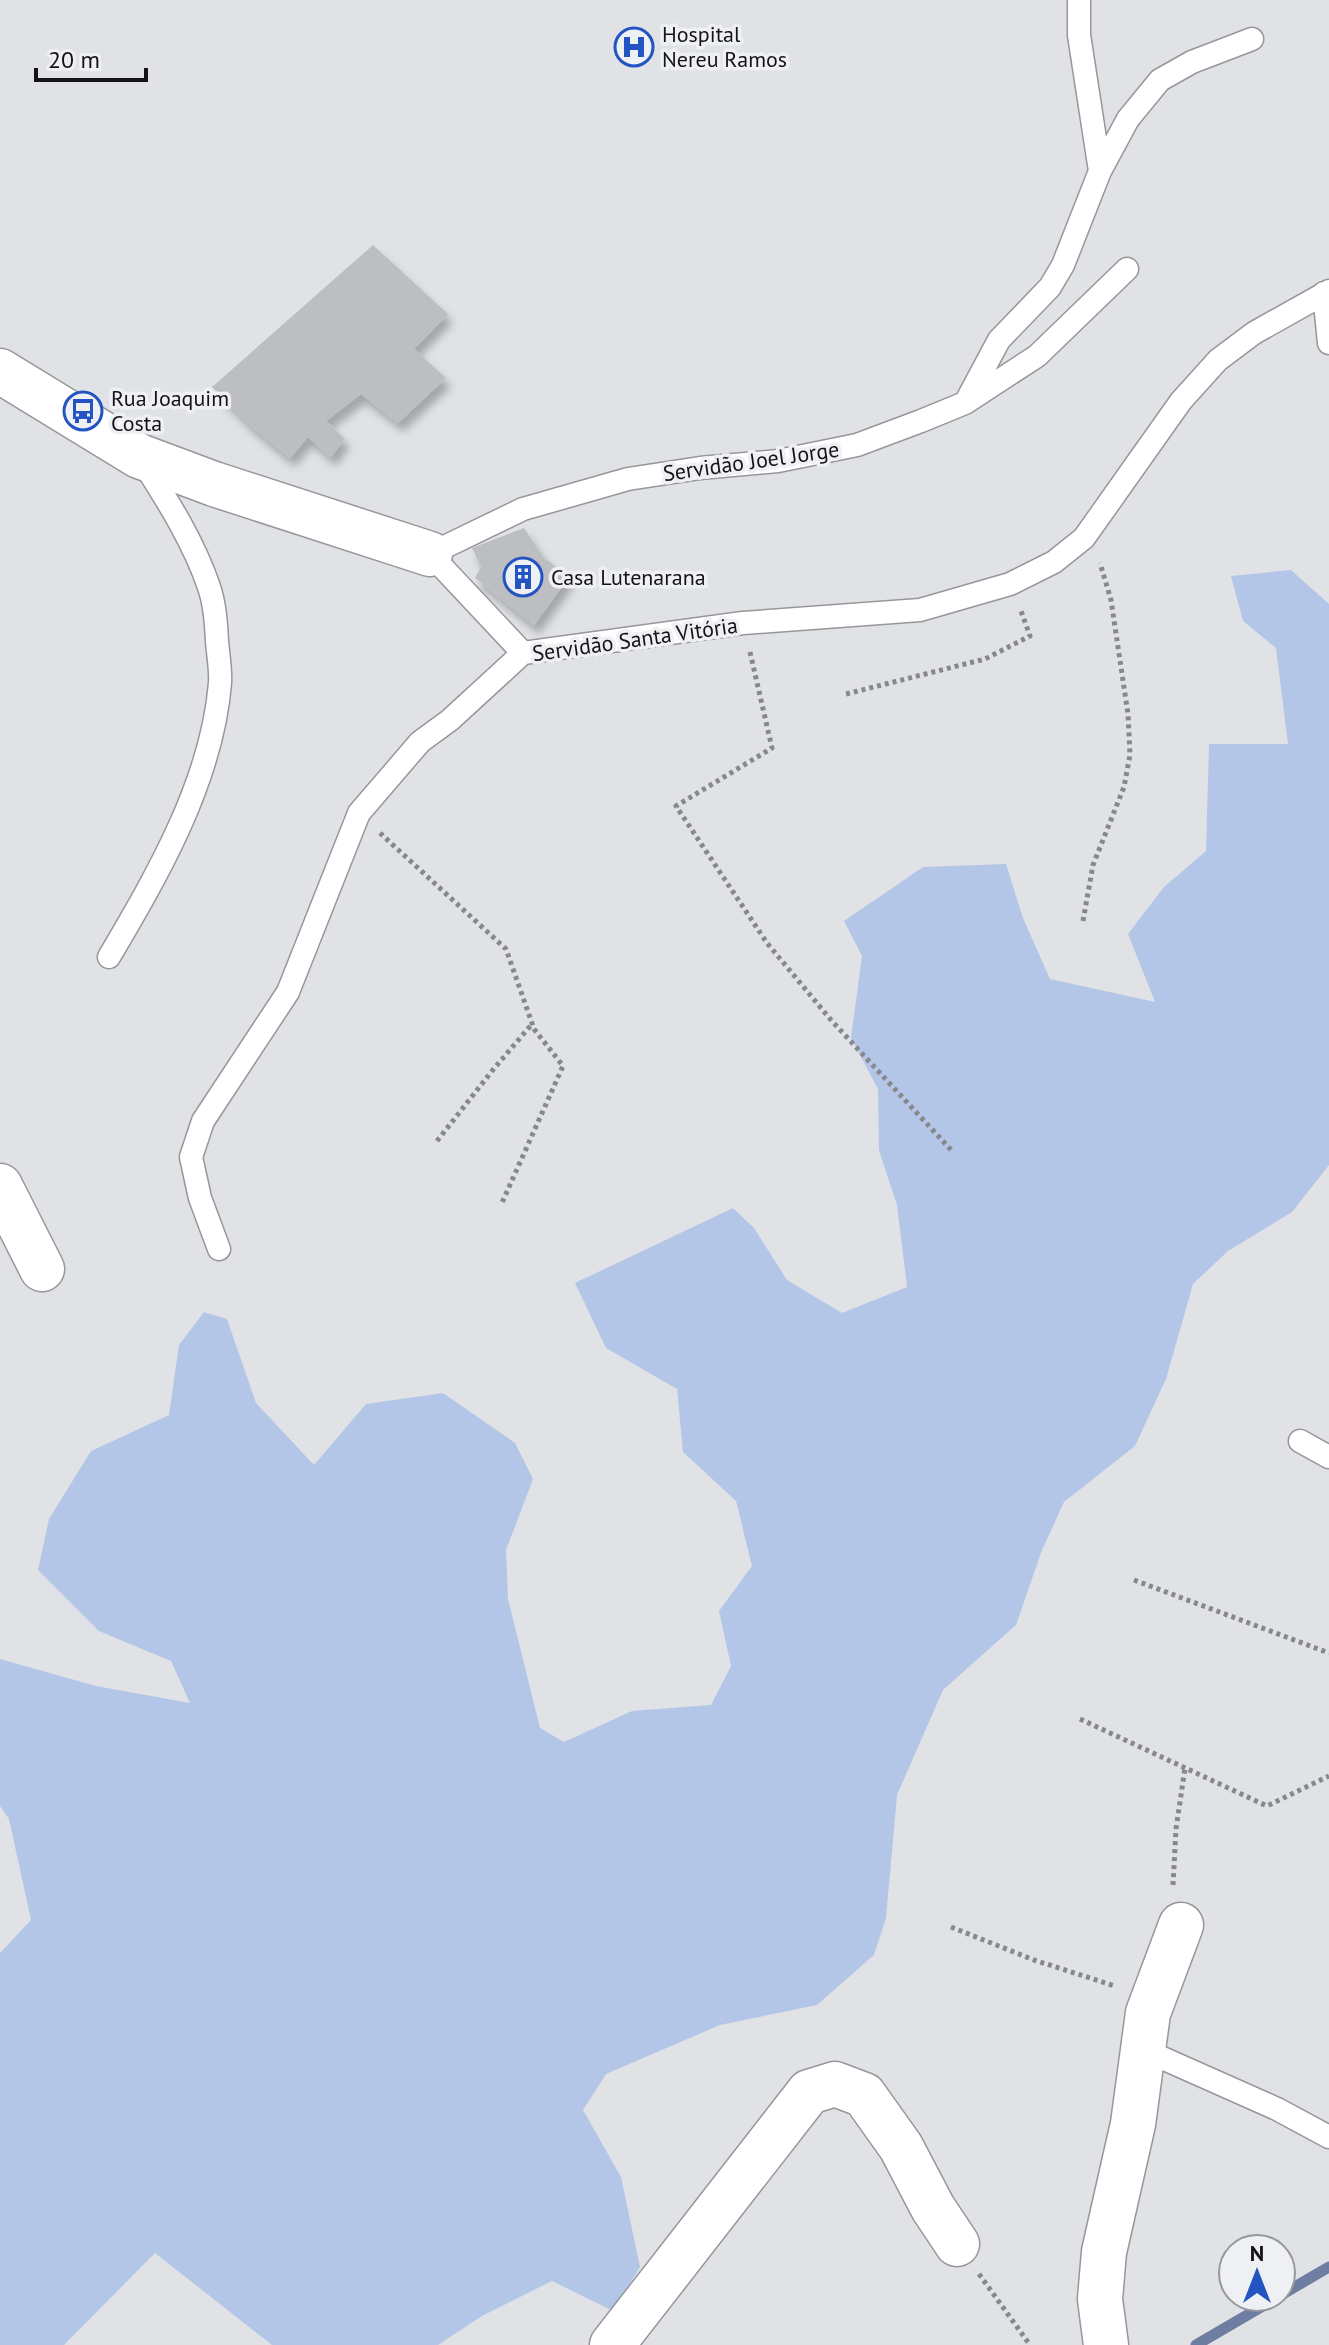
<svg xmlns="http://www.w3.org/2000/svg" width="1329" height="2345" viewBox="0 0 1329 2345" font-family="'PT Sans',sans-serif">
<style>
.green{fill:#b4c6e8}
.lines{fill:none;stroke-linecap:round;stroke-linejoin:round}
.stream{stroke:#6d7ea2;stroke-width:11}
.building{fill:#bcbec1;filter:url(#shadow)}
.lane-casing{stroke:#96979b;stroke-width:25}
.street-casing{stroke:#96979b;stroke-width:47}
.path{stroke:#87888b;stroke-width:5;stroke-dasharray:4 4;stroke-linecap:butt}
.lane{stroke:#fff;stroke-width:22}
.street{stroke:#fff;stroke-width:44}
.labels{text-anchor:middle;stroke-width:7;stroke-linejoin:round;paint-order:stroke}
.poi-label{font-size:22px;fill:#141416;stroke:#eef0f4;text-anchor:start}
.street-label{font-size:22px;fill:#141416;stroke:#eef0f4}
</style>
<defs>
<filter id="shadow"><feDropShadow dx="5" dy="9" stdDeviation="4" flood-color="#0004"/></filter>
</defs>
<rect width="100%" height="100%" fill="#e0e2e6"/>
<!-- green -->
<path class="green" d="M 1291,570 L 1329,604 L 1329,1165 L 1292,1212 L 1228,1251 L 1193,1284 L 1166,1379 L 1135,1446 L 1064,1502 L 1042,1550 L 1016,1625 L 943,1690 L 897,1795 L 886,1918 L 874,1955 L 817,2005 L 720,2025 L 606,2074 L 583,2110 L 621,2177 L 640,2267 L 613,2311 L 552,2281 L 482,2316 L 438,2345 L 272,2345 L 155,2253 L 64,2345 L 0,2345 L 0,1953 L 31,1920 L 9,1819 L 0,1806 L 0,1659 L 96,1686 L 190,1703 L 171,1661 L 99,1631 L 38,1570 L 49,1519 L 91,1451 L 169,1415 L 179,1345 L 204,1312 L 227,1319 L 256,1403 L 314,1465 L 366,1404 L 443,1393 L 515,1443 L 533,1479 L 506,1550 L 508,1599 L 540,1728 L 564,1742 L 632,1711 L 711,1705 L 731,1666 L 719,1611 L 752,1566 L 736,1501 L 683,1452 L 677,1389 L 606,1348 L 575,1283 L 733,1208 L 754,1228 L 787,1280 L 842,1313 L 907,1287 L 897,1205 L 879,1150 L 878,1089 L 851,1038 L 862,956 L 844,921 L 923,867 L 1006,864 L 1023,918 L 1050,979 L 1155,1002 L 1128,934 L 1164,887 L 1206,851 L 1209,744 L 1288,744 L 1276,648 L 1243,621 L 1231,576 Z"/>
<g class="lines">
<!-- stream -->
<path class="stream" d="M 1281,2295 L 1329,2267
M 1196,2345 L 1278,2297"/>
</g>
<!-- building -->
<path class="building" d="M 373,245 L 448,314 L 414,349 L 446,378 L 398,423 L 361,394 L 326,421 L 345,439 L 331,457 L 308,437 L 290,458 L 251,426 L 212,387 Z
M 524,528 L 544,558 L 570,576 L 534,625 L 475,578 L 481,567 L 472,548 Z"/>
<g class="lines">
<defs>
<path id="lane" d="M 1079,0 L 1079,35 L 1100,171
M 1324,293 L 1329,343
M 968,398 L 999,340 L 1050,287 L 1063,265 L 1100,171 L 1128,119 L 1160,80 L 1192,62 L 1252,39
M 523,653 L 430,554 L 523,509 L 628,479 L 700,468 L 778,461 L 857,445 L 921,421 L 965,403 L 1037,356 L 1127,269
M 109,957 C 158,874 212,781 220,683 C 221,670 218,655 217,641 C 216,623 215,605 209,587 C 194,543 169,503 144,464
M 219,1249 L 200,1198 L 191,1157 L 203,1121 L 288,992 L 359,813 L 420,742 L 450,720 L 523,653 L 743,623 L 920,610 L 1010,584 L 1054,562 L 1084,538 L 1181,401 L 1218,360 L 1254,333 L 1329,291
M 1300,1441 L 1329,1457
M 1142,2049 L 1277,2109 L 1329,2137"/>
<path id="street" d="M 0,371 L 139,456 L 214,484 L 430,554
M 0,1186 L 42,1269
M 612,2345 L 809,2092 L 835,2084 L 864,2095 L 901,2147 L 933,2208 L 957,2244
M 1106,2345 L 1100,2299 L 1104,2252 L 1133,2124 L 1148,2013 L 1181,1925"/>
</defs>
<!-- lane casing -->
<use href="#lane" class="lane-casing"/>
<!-- street casing -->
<use href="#street" class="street-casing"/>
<!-- path -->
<path class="path" d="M 750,652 L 772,748 L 676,806 L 767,943 L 831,1020 L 953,1152
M 846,694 L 985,659 L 1030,636 L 1021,611
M 380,833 L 506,949 L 534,1029 L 563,1066 L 501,1205
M 1083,921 L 1093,865 L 1124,787 L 1130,755 L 1128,714 L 1111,600 L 1100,563
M 437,1141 L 492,1071 L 532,1024
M 1134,1580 L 1329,1653
M 1080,1719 L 1267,1806 L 1329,1776
M 1173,1885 L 1176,1829 L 1185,1768
M 951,1927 L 1034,1960 L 1115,1986
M 979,2274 L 1030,2345"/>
<!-- lane -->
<use href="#lane" class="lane"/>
<!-- street -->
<use href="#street" class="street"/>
</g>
<!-- icons -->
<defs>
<symbol id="hospital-ring" viewBox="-11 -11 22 22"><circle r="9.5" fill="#eef0f4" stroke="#2354c2" stroke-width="1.5"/><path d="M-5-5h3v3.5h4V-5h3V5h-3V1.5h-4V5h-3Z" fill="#2354c2"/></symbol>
<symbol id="bus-ring" viewBox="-11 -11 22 22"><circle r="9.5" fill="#eef0f4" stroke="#2354c2" stroke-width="1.5"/><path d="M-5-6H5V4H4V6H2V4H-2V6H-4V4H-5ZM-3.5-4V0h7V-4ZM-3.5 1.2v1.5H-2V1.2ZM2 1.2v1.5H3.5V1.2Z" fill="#2354c2"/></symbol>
<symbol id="building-ring" viewBox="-11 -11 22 22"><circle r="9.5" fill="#eef0f4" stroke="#2354c2" stroke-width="1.5"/><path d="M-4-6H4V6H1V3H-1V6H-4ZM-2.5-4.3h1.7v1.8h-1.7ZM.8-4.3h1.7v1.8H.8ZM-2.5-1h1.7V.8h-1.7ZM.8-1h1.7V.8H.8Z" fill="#2354c2"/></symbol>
</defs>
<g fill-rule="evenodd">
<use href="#hospital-ring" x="612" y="25" width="44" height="44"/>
<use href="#bus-ring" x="61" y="389" width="44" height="44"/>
<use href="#building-ring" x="501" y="555" width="44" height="44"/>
</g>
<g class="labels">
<!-- poi labels -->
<g class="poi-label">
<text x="662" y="42">Hospital<tspan x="662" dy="25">Nereu Ramos</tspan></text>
<text x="111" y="406">Rua Joaquim<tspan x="111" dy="25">Costa</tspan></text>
<text x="551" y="585">Casa Lutenarana</text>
</g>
<!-- street labels -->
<g class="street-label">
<text transform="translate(751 461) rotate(-8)" y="8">Servidão Joel Jorge</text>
<text transform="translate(635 639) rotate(-8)" y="8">Servidão Santa Vitória</text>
</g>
</g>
<!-- north arrow -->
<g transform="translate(1257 2273)"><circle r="38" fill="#eef0f4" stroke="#97989b" stroke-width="2"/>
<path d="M0-6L14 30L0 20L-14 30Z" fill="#2354c2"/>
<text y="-12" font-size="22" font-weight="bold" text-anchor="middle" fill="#141416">N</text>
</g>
<!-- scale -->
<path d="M36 68v12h110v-12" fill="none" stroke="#141416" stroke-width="4"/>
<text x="48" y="68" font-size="24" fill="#141416" stroke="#eef0f4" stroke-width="6" paint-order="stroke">20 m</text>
</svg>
